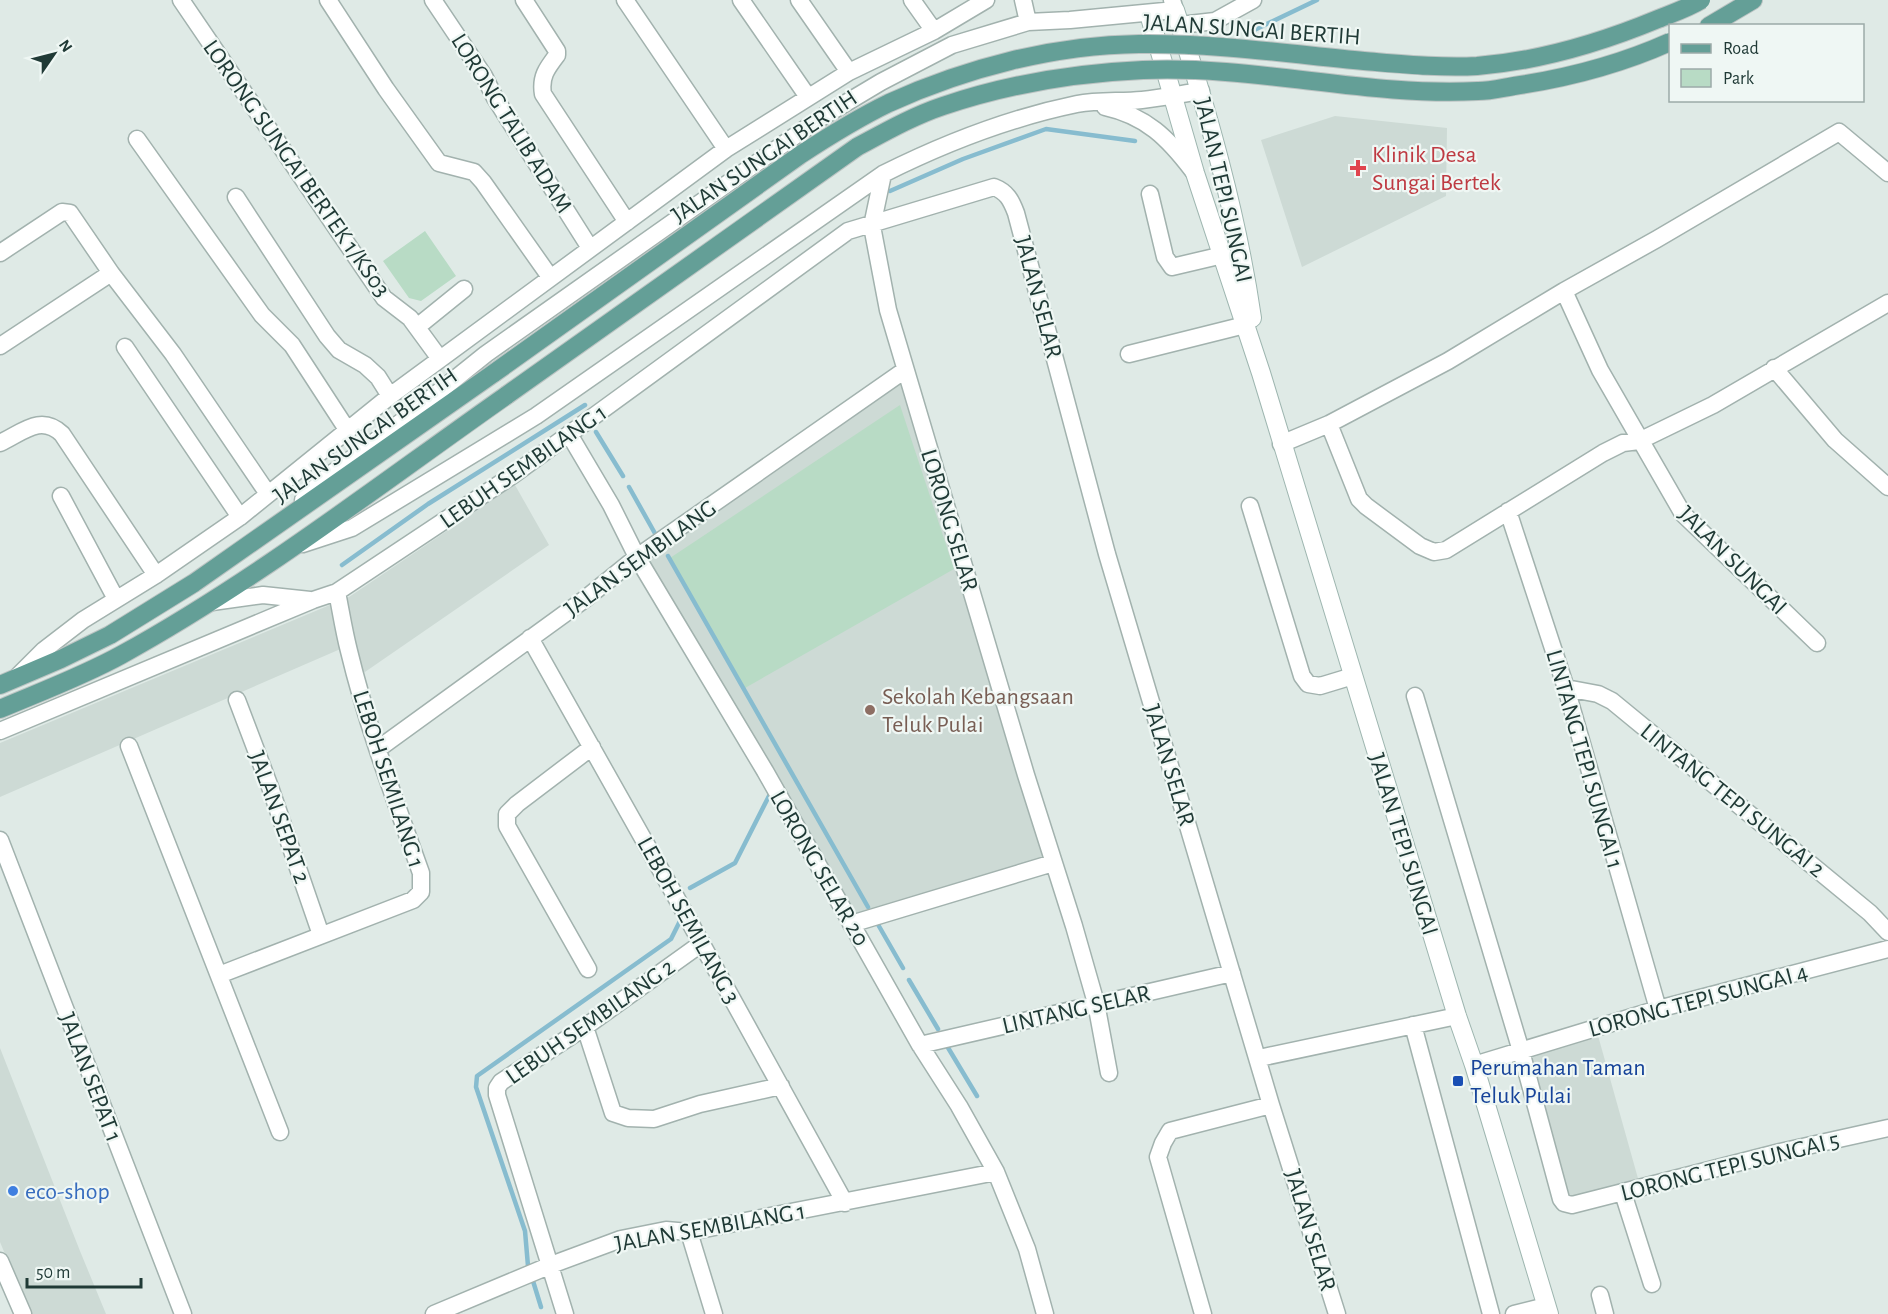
<svg xmlns="http://www.w3.org/2000/svg" width="1888" height="1314" viewBox="0 0 1888 1314" font-family="'Alegreya Sans',sans-serif">
<style>
.built{fill:#cddad5}
.green{fill:#b8dbc5}
.lines{fill:none;stroke-linecap:round;stroke-linejoin:round}
.stream{stroke:#87bccf;stroke-width:4.5}
.minor-casing{stroke:#a2b2ae;stroke-width:19}
.secondary-casing{stroke:#9eb6b0;stroke-width:20}
.primary-casing{stroke:#bcc4c3;stroke-width:20}
.minor{stroke:#fff;stroke-width:16}
.secondary{stroke:#fff;stroke-width:18}
.primary{stroke:#649f97;stroke-width:18}
.primary-bridge-casing{stroke:#bcc4c3;stroke-width:20;stroke-linecap:butt}
.primary-bridge{stroke:#649f97;stroke-width:18}
.health-dot{fill:#e0444e;stroke:#eff7f4;stroke-width:2}
.education-dot{fill:#8d6e63;stroke:#eff7f4;stroke-width:2}
.transit-dot{fill:#1a4fb4;stroke:#eff7f4;stroke-width:2}
.shop-dot{fill:#3f7fe0;stroke:#eff7f4;stroke-width:2}
.labels{text-anchor:middle;stroke-width:4.5;stroke-linejoin:round;paint-order:stroke}
.street-label{font-size:24px;fill:#203a36;stroke:#eff7f4}
.health-label{font-size:24px;fill:#be3a42;stroke:#eff7f4;text-anchor:start}
.education-label{font-size:24px;fill:#785e54;stroke:#eff7f4;text-anchor:start}
.transit-label{font-size:24px;fill:#164399;stroke:#eff7f4;text-anchor:start}
.shop-label{font-size:24px;fill:#366cbe;stroke:#eff7f4;text-anchor:start}
</style>
<rect width="100%" height="100%" fill="#dfeae6"/>
<!-- built -->
<path class="built" d="M 1335,116 L 1447,128 L 1446,196 L 1302,267 L 1261,140 Z
M 909,376 L 1054,860 L 855,920 L 643,560 Z
M 515,485 L 549,545 L 362,674 L 352,644 L 0,797 L 0,743 L 349,597 Z
M 1597,1032 L 1639,1182 L 1566,1198 L 1528,1054 Z
M 0,1048 L 80,1251 L 106,1314 L 30,1314 L 0,1242 Z"/>
<!-- green -->
<path class="green" d="M 425,231 L 456,276 L 421,301 L 409,298 L 383,261 Z
M 900,405 L 954,569 L 745,688 L 670,558 Z"/>
<g class="lines">
<!-- stream -->
<path class="stream" d="M 1248,33 L 1317,0
M 890,191 L 963,159 L 1046,129 L 1135,141
M 596,432 L 623,476
M 629,487 L 657,537
M 668,556 L 868,907
M 342,565 L 428,504 L 585,405
M 690,888 L 735,863 L 770,794
M 876,921 L 903,968
M 909,980 L 938,1029
M 947,1046 L 977,1096
M 528,1266 L 525,1231 L 476,1087 L 477,1076 L 671,939 L 681,919
M 533,1281 L 541,1307"/>
<defs>
<path id="minor" d="M 181,0 L 384,298 L 410,318 L 440,359
M 328,0 L 386,89 L 439,163 L 474,172 L 483,182 L 550,277
M 433,0 L 484,76 L 495,98 L 590,248
M 524,0 L 557,51 L 557,55 C 547,68 540,77 543,94 L 627,222
M 625,0 L 726,149
M 741,0 L 808,97
M 799,0 L 849,72
M 912,0 L 934,31
M 1023,0 L 1028,22
M 1180,25 L 1215,21 L 1253,0
M 1105,107 C 1146,116 1168,138 1193,171
M 137,139 L 262,315 L 292,345 L 348,431
M 883,174 L 872,226 L 888,310 L 1026,775 L 1074,926 L 1096,1003 L 1109,1073
M 1150,194 L 1165,257 L 1172,267 L 1223,255
M 236,197 L 327,336 L 339,350 L 365,365 L 378,377 L 390,396
M 0,253 L 62,212 L 70,213 L 111,273 L 173,354 L 268,494
M 1564,291 L 1600,370 L 1683,514 L 1817,643
M 417,327 L 464,289
M 0,346 L 111,273
M 125,347 L 240,517
M 1129,354 L 1245,325
M 1774,368 L 1835,440 L 1888,487
M 1329,424 L 1359,499 L 1366,506 L 1420,546 L 1434,552 L 1446,550 L 1603,453 L 1623,443 L 1639,441 L 1713,405 L 1888,303
M 569,434 L 611,505 L 637,557 L 765,771 L 920,1045 L 959,1106 L 996,1172 L 1027,1249 L 1045,1314
M 0,443 C 23,432 41,414 62,434 L 156,575
M 1281,444 L 1329,424 L 1448,361 L 1564,291 L 1657,239 L 1839,132 L 1888,173
M 61,496 L 116,599
M 303,500 L 323,480 L 405,419 L 486,354 L 819,119 L 881,82 L 952,45 L 1028,22 L 1070,20 L 1175,10 L 1172,0
M 1250,506 L 1302,676 L 1308,684 L 1320,686 L 1353,676
M 1508,511 L 1566,688 L 1658,1009
M 303,544 L 352,528 L 536,416 L 883,174 C 945,143 1009,118 1077,104 C 1098,100 1120,102 1142,100 C 1161,98 1181,94 1201,91
M 212,602 L 263,595 L 310,600
M 530,638 L 672,890 L 845,1203
M 18,676 L 44,650 L 83,620 L 156,575 L 240,517 L 390,396 L 726,149 L 849,72 L 934,31 L 986,0
M 1566,688 L 1598,694 L 1612,701 L 1870,913 L 1888,932
M 1415,696 L 1521,1051 L 1561,1199 L 1564,1203 L 1572,1205 L 1780,1152 L 1888,1128
M 237,700 L 270,787 L 321,935
M 0,731 L 313,600 L 337,592 L 513,475 L 848,231 L 994,187 C 1007,192 1011,200 1016,213 L 1107,554 L 1271,1105 L 1337,1314
M 129,746 L 280,1132
M 378,749 L 585,599 L 637,557 L 905,370
M 0,840 L 183,1314
M 851,924 L 1053,863
M 588,969 L 507,826 L 507,814 L 517,804 L 592,747
M 219,975 L 413,900 L 421,892 L 421,873 C 395,800 367,726 349,651 C 344,632 341,612 337,592
M 1413,1025 L 1491,1314
M 585,1027 L 613,1113 L 628,1118 L 654,1119 L 700,1104 L 781,1086
M 920,1045 L 1232,973
M 1259,1058 L 1457,1016
M 1474,1065 L 1658,1009 L 1888,949
M 1623,1193 L 1652,1284
M 689,1232 L 714,1314
M 0,1261 L 23,1314
M 1600,1295 L 1605,1314
M 434,1314 L 551,1265 L 621,1239 L 666,1230 L 689,1232 L 996,1172
M 565,1314 L 497,1095 L 497,1088 L 501,1082 L 585,1027 L 702,943
M 1203,1314 L 1158,1157 L 1163,1143 L 1170,1131 L 1271,1105
M 1514,1314 L 1546,1306"/>
<path id="secondary" d="M 1175,10 C 1207,110 1237,214 1252,318
M 1149,14 L 1195,173 L 1261,373 L 1457,1016 L 1474,1065 L 1549,1314"/>
<path id="primary" d="M 1709,26 L 1753,0
M 0,685 L 61,659 L 110,635 L 194,583 L 494,373
M 0,709 C 40,692 83,676 121,655 C 257,580 380,484 507,395"/>
</defs>
<!-- minor casing -->
<use href="#minor" class="minor-casing"/>
<!-- secondary casing -->
<use href="#secondary" class="secondary-casing"/>
<!-- primary casing -->
<use href="#primary" class="primary-casing"/>
<!-- minor -->
<use href="#minor" class="minor"/>
<!-- secondary -->
<use href="#secondary" class="secondary"/>
<!-- primary -->
<use href="#primary" class="primary"/>
<defs>
<path id="primary-bridge" d="M 494,373 L 800,155 C 829,136 858,118 889,103 C 966,68 1054,45 1139,44 C 1214,43 1290,54 1364,61 C 1401,64 1440,68 1477,66 C 1540,61 1600,43 1658,19 C 1673,13 1688,8 1701,0
M 507,395 L 857,147 C 885,132 913,116 943,106 C 1008,84 1076,73 1143,70 C 1255,65 1366,97 1478,91 C 1490,91 1502,88 1514,86 C 1568,78 1621,64 1670,42"/>
</defs>
<!-- primary-bridge casing -->
<use href="#primary-bridge" class="primary-bridge-casing"/>
<!-- primary-bridge -->
<use href="#primary-bridge" class="primary-bridge"/>
</g>
<!-- markers -->
<path class="health-dot" d="M1355 159h6v6h6v6h-6v6h-6v-6h-6v-6h6z"/>
<circle class="education-dot" cx="870" cy="710" r="6"/>
<rect class="transit-dot" x="1452" y="1075" width="12" height="12" rx="3"/>
<circle class="shop-dot" cx="13" cy="1191" r="6"/>
<g class="labels">
<!-- street labels -->
<g class="street-label">
<text transform="translate(1252 29) rotate(4)" y="8">JALAN SUNGAI BERTIH</text>
<text transform="translate(512 123) rotate(58)" y="8">LORONG TALIB ADAM</text>
<text transform="translate(764 156) rotate(-34)" y="8">JALAN SUNGAI BERTIH</text>
<text transform="translate(297 168) rotate(55)" y="8">LORONG SUNGAI BERTEK 1/KS03</text>
<text transform="translate(1224 190) rotate(77)" y="8">JALAN TEPI SUNGAI</text>
<text transform="translate(1039 297) rotate(75)" y="8">JALAN SELAR</text>
<text transform="translate(365 435) rotate(-35)" y="8">JALAN SUNGAI BERTIH</text>
<text transform="translate(523 466) rotate(-35)" y="8">LEBUH SEMBILANG 1</text>
<text transform="translate(950 520) rotate(73)" y="8">LORONG SELAR</text>
<text transform="translate(640 558) rotate(-36)" y="8">JALAN SEMBILANG</text>
<text transform="translate(1733 560) rotate(45)" y="8">JALAN SUNGAI</text>
<text transform="translate(1585 759) rotate(74)" y="8">LINTANG TEPI SUNGAI 1</text>
<text transform="translate(1170 765) rotate(73)" y="8">JALAN SELAR</text>
<text transform="translate(389 779) rotate(72)" y="8">LEBOH SEMILANG 1</text>
<text transform="translate(1733 800) rotate(39)" y="8">LINTANG TEPI SUNGAI 2</text>
<text transform="translate(280 817) rotate(70)" y="8">JALAN SEPAT 2</text>
<text transform="translate(1404 844) rotate(73)" y="8">JALAN TEPI SUNGAI</text>
<text transform="translate(820 868) rotate(60)" y="8">LORONG SELAR 20</text>
<text transform="translate(689 920) rotate(61)" y="8">LEBOH SEMILANG 3</text>
<text transform="translate(1698 1000) rotate(-15)" y="8">LORONG TEPI SUNGAI 4</text>
<text transform="translate(1076 1009) rotate(-13)" y="8">LINTANG SELAR</text>
<text transform="translate(590 1021) rotate(-35)" y="8">LEBUH SEMBILANG 2</text>
<text transform="translate(91 1077) rotate(69)" y="8">JALAN SEPAT 1</text>
<text transform="translate(1730 1166) rotate(-14)" y="8">LORONG TEPI SUNGAI 5</text>
<text transform="translate(710 1227) rotate(-10)" y="8">JALAN SEMBILANG 1</text>
<text transform="translate(1311 1230) rotate(73)" y="8">JALAN SELAR</text>
</g>
<!-- health labels -->
<g class="health-label">
<text x="1372" y="162">Klinik Desa<tspan x="1372" dy="28">Sungai Bertek</tspan></text>
</g>
<!-- education labels -->
<g class="education-label">
<text x="882" y="704">Sekolah Kebangsaan<tspan x="882" dy="28">Teluk Pulai</tspan></text>
</g>
<!-- transit labels -->
<g class="transit-label">
<text x="1470" y="1075">Perumahan Taman<tspan x="1470" dy="28">Teluk Pulai</tspan></text>
</g>
<!-- shop labels -->
<g class="shop-label">
<text x="25" y="1199">eco-shop</text>
</g>
</g>
<!-- legend -->
<rect x="1669" y="24" width="195" height="78" fill="#eff7f4" stroke="#9caba8" stroke-width="1.5"/>
<rect x="1681" y="44" width="30" height="9" fill="#649f97" stroke="#9caba8" stroke-width="1.5"/>
<text x="1723" y="54" font-size="18" fill="#203a36">Road</text>
<rect x="1681" y="69" width="30" height="18" fill="#b8dbc5" stroke="#9caba8" stroke-width="1.5"/>
<text x="1723" y="84" font-size="18" fill="#203a36">Park</text>
<!-- north arrow -->
<g transform="translate(54 54) rotate(55)" stroke="#eff7f4" stroke-width="4.5" paint-order="stroke">
<path d="M0-4.5L10 22L0 15L-10 22Z" fill="#203a36"/>
<text y="-9" font-size="16" font-weight="bold" text-anchor="middle" fill="#203a36">N</text>
</g>
<!-- scale -->
<path d="M27 1278v9h114v-9" fill="none" stroke="#203a36" stroke-width="3"/>
<text x="36" y="1278" font-size="18" fill="#203a36" stroke="#eff7f4" stroke-width="4.5" paint-order="stroke">50 m</text>
</svg>
